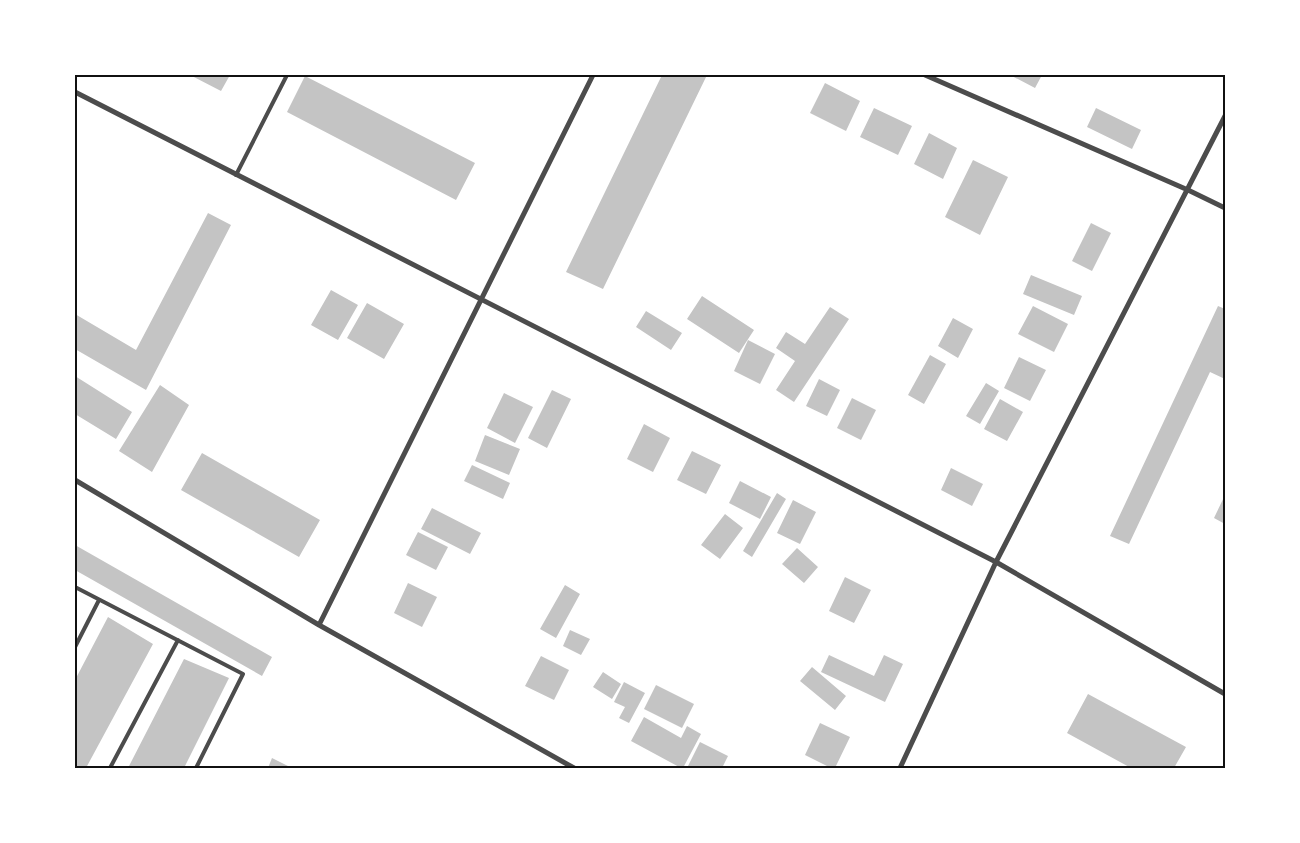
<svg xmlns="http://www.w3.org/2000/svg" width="1300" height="843" viewBox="0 0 1300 843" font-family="'Sofia Sans Condensed',sans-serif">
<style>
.building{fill:#c4c4c4}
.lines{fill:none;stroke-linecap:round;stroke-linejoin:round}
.service{stroke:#4c4c4c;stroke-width:4}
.minor{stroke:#4c4c4c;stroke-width:5}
.neatline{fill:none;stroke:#111;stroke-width:2}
</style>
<rect width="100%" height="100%" fill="#fff"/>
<!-- building -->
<path class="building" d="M 190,75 L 230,75 L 221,91 Z
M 662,75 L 707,75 L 603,289 L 566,272 Z
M 1010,75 L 1042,75 L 1035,88 Z
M 305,76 L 475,163 L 456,200 L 287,112 Z
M 825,83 L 860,101 L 846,131 L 810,113 Z
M 874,108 L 912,126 L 898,155 L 860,137 Z
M 1096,108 L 1141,130 L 1132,149 L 1087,127 Z
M 929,133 L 957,148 L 943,179 L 914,164 Z
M 973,160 L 1008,177 L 980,235 L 945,217 Z
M 208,213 L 231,225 L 146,390 L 75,349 L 75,314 L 136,350 Z
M 1091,223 L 1111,233 L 1092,271 L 1072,261 Z
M 1031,275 L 1082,296 L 1074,315 L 1023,294 Z
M 331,290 L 358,305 L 338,340 L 311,325 Z
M 702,296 L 754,330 L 739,353 L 687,319 Z
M 367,303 L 404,324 L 384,359 L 347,338 Z
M 1033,306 L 1068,324 L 1054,352 L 1018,334 Z
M 1218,306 L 1225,309 L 1225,379 L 1210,372 L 1129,544 L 1110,536 Z
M 830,307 L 849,319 L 794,402 L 776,390 L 795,361 L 776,348 L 786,332 L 805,344 Z
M 646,311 L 682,333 L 671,350 L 636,327 Z
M 953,318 L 973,329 L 958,358 L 938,346 Z
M 748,340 L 775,354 L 760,384 L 734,371 Z
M 930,355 L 946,364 L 924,404 L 908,395 Z
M 1019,357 L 1046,370 L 1030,401 L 1004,388 Z
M 75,376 L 132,412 L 116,439 L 75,414 Z
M 819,379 L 840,390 L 827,416 L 806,406 Z
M 986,383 L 999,391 L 980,424 L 966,416 Z
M 160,385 L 189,405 L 152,472 L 119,451 Z
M 552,390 L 571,399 L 547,448 L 528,438 Z
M 504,393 L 533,407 L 515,443 L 487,428 Z
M 852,398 L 876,410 L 861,440 L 837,428 Z
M 1000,399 L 1023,412 L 1007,441 L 984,429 Z
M 644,424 L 670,438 L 653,472 L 627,459 Z
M 485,435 L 520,449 L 509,475 L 475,461 Z
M 692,451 L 721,465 L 706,494 L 677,480 Z
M 202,453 L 320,520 L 299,557 L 181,490 Z
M 472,465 L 510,483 L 503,499 L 464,481 Z
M 951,468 L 983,484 L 972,506 L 941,490 Z
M 740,481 L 771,497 L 760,519 L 729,503 Z
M 777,493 L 786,499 L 752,557 L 743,551 Z
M 1225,495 L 1225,524 L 1214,518 Z
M 793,500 L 816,512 L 800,544 L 777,533 Z
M 432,508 L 481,533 L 470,554 L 421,529 Z
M 725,514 L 743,528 L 720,559 L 701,545 Z
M 418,532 L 448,547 L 436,570 L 406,555 Z
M 75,545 L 272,657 L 262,676 L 75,570 Z
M 797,548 L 818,567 L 804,583 L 782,564 Z
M 845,577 L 871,590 L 854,623 L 829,611 Z
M 408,583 L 437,597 L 422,627 L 394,613 Z
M 565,585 L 580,594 L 556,638 L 540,629 Z
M 108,617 L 153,644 L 86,768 L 75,768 L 75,680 Z
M 570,630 L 590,639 L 581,655 L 563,646 Z
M 829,655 L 874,676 L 884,655 L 903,664 L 885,702 L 821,672 Z
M 541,656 L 569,670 L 554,700 L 525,686 Z
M 184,659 L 229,678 L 184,768 L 128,768 Z
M 812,667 L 846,696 L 835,710 L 800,681 Z
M 603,672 L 621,684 L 612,699 L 593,687 Z
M 624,682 L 645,693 L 629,723 L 619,718 L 625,707 L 614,702 Z
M 656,685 L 694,704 L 682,728 L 644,709 Z
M 1088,694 L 1186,747 L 1174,768 L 1131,768 L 1067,733 Z
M 644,717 L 681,738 L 687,726 L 701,734 L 683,768 L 681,768 L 631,741 Z
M 820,723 L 850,737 L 835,768 L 831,768 L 805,755 Z
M 700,742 L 728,756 L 722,768 L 687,768 Z
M 272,758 L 292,768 L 268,768 Z"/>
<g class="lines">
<!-- service -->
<path class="service" d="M 236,175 L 287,75
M 75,587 L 243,674 L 196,768
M 75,647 L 99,600
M 110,768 L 178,640"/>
<!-- minor -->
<path class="minor" d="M 925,75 L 1188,190 L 1225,208
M 75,92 L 996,562 L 1225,694
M 75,480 L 319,625 L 574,768
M 319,625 L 593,75
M 900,768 L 996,562 L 1225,116"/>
</g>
<!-- border -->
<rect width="1300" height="843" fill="none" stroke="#ffffff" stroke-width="152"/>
<rect x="76" y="76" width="1148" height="691" class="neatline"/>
</svg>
